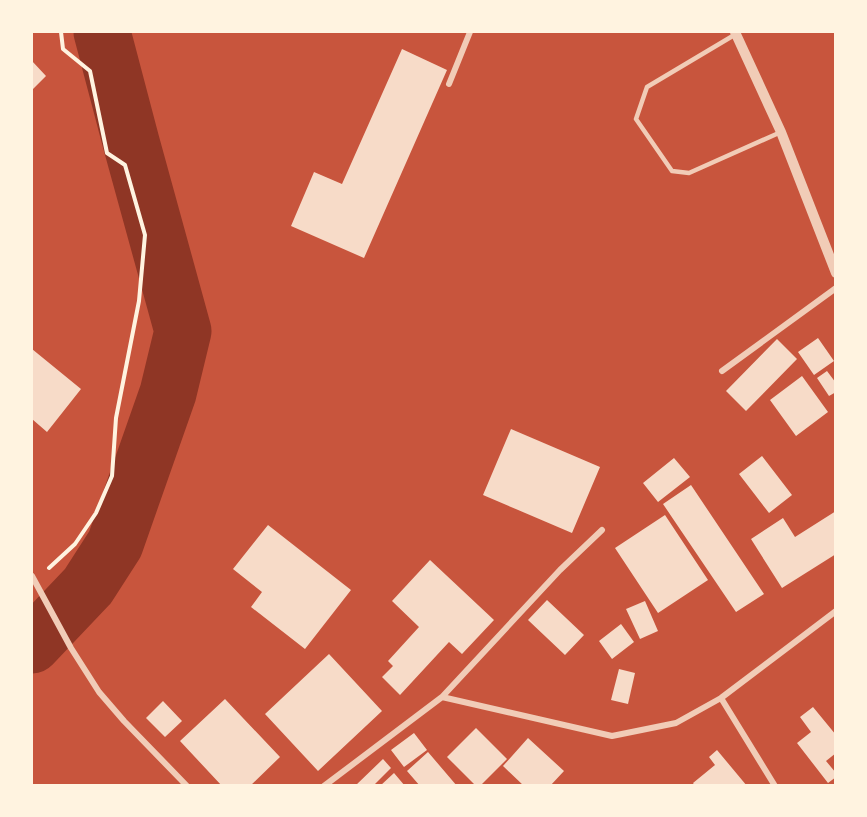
<svg xmlns="http://www.w3.org/2000/svg" width="867" height="817" viewBox="0 0 867 817" font-family="'Archivo Narrow',sans-serif">
<style>
.lines{fill:none;stroke-linecap:round;stroke-linejoin:round}
.river{stroke:#8f3625;stroke-width:57}
.building{fill:#f7dbc8}
.path{stroke:#fff3e0;stroke-width:4}
.service{stroke:#f1ccb7;stroke-width:4.5}
.minor{stroke:#f1ccb7;stroke-width:6}
.tertiary{stroke:#f1ccb7;stroke-width:10}
</style>
<rect width="100%" height="100%" fill="#c8553d"/>
<g class="lines">
<!-- river -->
<path class="river" d="M 32,645 L 88,586 L 115,544 L 168,393 L 183,331 L 131,142 L 102,32"/>
</g>
<!-- building -->
<path class="building" d="M 402,49 L 447,70 L 364,258 L 291,226 L 314,172 L 342,184 Z
M 32,61 L 46,76 L 32,90 Z
M 818,338 L 834,361 L 814,375 L 798,352 Z
M 777,339 L 797,359 L 746,411 L 726,391 Z
M 32,349 L 81,389 L 47,432 L 32,419 Z
M 827,371 L 836,383 L 836,392 L 829,396 L 817,378 Z
M 802,376 L 828,412 L 796,436 L 770,400 Z
M 511,429 L 600,467 L 572,533 L 483,495 Z
M 762,456 L 792,495 L 769,513 L 739,474 Z
M 674,458 L 690,477 L 658,502 L 643,483 Z
M 691,485 L 764,594 L 736,612 L 663,504 Z
M 836,511 L 836,554 L 782,588 L 751,539 L 783,518 L 795,537 Z
M 665,515 L 708,580 L 658,613 L 615,548 Z
M 268,525 L 351,590 L 305,649 L 251,607 L 262,592 L 233,569 Z
M 430,560 L 494,620 L 462,654 L 449,642 L 400,695 L 382,677 L 393,666 L 388,661 L 419,627 L 392,601 Z
M 547,600 L 584,635 L 565,655 L 528,620 Z
M 645,601 L 658,631 L 640,639 L 626,609 Z
M 621,624 L 634,642 L 612,659 L 599,641 Z
M 329,654 L 382,711 L 318,771 L 265,714 Z
M 619,669 L 635,673 L 628,704 L 611,700 Z
M 225,699 L 280,757 L 250,786 L 222,786 L 180,741 Z
M 163,701 L 182,721 L 165,737 L 146,718 Z
M 813,707 L 836,735 L 836,753 L 826,761 L 836,773 L 836,777 L 828,783 L 797,743 L 811,732 L 800,717 Z
M 476,728 L 507,759 L 480,786 L 476,786 L 447,757 Z
M 414,733 L 427,750 L 404,767 L 391,750 Z
M 528,738 L 564,771 L 550,786 L 524,786 L 503,766 Z
M 717,750 L 747,786 L 695,786 L 693,783 L 715,765 L 709,757 Z
M 428,752 L 457,786 L 420,786 L 407,771 Z
M 383,759 L 391,768 L 373,786 L 355,786 Z
M 394,773 L 405,786 L 380,786 Z"/>
<g class="lines">
<!-- path -->
<path class="path" d="M 49,568 L 75,544 L 96,513 L 112,476 L 116,418 L 139,301 L 145,235 L 125,165 L 107,153 L 90,71 L 63,49 L 61,32"/>
<!-- service -->
<path class="service" d="M 736,34 L 647,87 L 636,119 L 672,171 L 689,173 L 781,132"/>
<!-- minor -->
<path class="minor" d="M 449,84 L 470,32
M 722,371 L 836,288
M 32,576 L 71,648 L 99,692 L 124,721 L 187,786
M 442,697 L 612,736 L 676,723 L 721,698 L 836,611
M 721,698 L 775,786
M 324,786 L 442,697 L 560,570 L 602,530"/>
<!-- tertiary -->
<path class="tertiary" d="M 735,32 L 781,132 L 836,273"/>
</g>
<!-- border -->
<rect width="867" height="817" fill="none" stroke="#fff3e0" stroke-width="66"/>
</svg>
